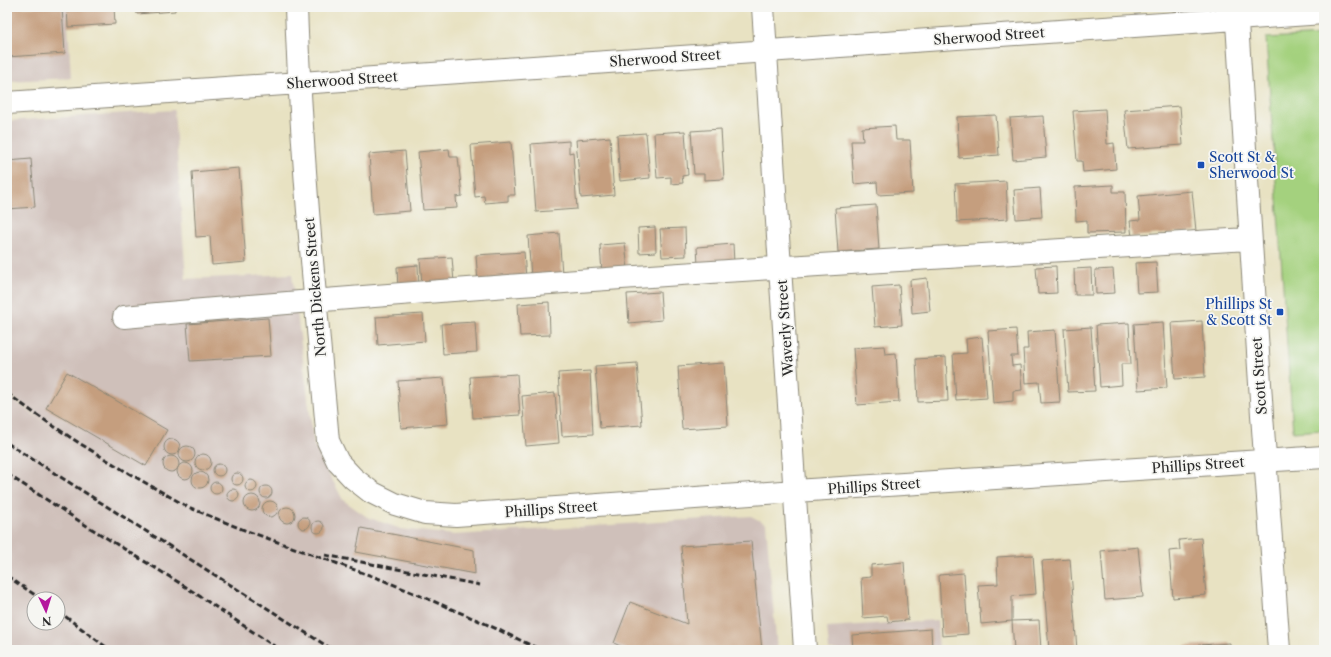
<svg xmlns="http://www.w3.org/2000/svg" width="1331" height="657" viewBox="0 0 1331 657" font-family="'Libre Caslon Text',serif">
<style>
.industrial{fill:#cfc0ba;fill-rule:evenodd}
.green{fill:#a4d17e;stroke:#687e54}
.building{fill:#c59e7e}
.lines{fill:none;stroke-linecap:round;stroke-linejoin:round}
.minor-casing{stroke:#8a8676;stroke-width:24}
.minor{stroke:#fff;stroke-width:22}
.rail{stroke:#2b2b2b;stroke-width:3;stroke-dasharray:6 3;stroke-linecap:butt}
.transit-dot{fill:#1a4fb4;stroke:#f6f6f2;stroke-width:1.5}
.labels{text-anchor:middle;stroke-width:3.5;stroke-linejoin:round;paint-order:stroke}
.street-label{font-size:14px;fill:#2b2b2b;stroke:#f6f6f2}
.transit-label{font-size:14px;fill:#164399;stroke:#f6f6f2;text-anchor:start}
</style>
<rect width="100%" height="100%" fill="#f6f6f2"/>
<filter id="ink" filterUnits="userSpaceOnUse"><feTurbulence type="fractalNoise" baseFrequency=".025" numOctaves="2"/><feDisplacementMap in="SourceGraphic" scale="8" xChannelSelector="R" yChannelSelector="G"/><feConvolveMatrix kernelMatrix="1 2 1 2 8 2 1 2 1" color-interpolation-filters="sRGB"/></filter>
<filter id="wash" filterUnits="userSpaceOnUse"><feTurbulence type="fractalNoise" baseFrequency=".012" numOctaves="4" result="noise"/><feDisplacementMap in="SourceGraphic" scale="16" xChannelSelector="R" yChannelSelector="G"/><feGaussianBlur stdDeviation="0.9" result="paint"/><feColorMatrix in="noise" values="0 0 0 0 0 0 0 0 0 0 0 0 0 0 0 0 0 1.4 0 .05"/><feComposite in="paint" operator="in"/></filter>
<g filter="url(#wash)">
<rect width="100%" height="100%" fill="#e8e2c2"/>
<!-- industrial -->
<path class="industrial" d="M 7,7 L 67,7 L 71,78 L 7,81 Z
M 174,110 L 186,279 L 292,274 L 314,445 L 343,500 L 367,517 L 401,529 L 455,535 L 751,516 L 766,524 L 777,650 L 7,650 L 7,395 L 55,430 L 7,393 L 7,121 ZM 34,599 L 58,599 L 58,623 L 34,623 Z
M 937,620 L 939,650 L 829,650 L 827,627 Z"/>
<!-- green -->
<path class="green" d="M 1324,35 L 1324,430 L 1293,432 L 1266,38 Z"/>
<g id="blocks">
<!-- building -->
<path class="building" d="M 7,7 L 62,7 L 65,53 L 7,57 Z
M 67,7 L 114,7 L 115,24 L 68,27 Z
M 136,7 L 175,7 L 175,11 L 137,14 Z
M 1180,106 L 1183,145 L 1128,149 L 1124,110 Z
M 1105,109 L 1107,144 L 1114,143 L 1116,169 L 1083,172 L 1082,161 L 1077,161 L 1073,111 Z
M 996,115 L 999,155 L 959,158 L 957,117 Z
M 1043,116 L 1046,157 L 1013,160 L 1010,118 Z
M 895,126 L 896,140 L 910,140 L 913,193 L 878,195 L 877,182 L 854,184 L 851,141 L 863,141 L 862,128 Z
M 721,129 L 724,179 L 704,180 L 704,174 L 694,174 L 691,131 Z
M 685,131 L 688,175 L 682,176 L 683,183 L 671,184 L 671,177 L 657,178 L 654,133 Z
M 646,133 L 650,178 L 620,181 L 617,135 Z
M 610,137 L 614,195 L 581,198 L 576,140 Z
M 569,141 L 569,153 L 573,152 L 577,209 L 536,212 L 531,144 Z
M 511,142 L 515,195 L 508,195 L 508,201 L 485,203 L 484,196 L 475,197 L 471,145 Z
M 449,149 L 450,157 L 458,157 L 462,196 L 456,197 L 457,208 L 423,210 L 418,152 Z
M 405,151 L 410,211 L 373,214 L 369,154 Z
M 31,159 L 35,207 L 7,209 L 7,174 L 9,174 L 8,161 Z
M 239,168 L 246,262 L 212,265 L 210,236 L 196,237 L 192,172 Z
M 1006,181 L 1008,219 L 957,222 L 955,184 Z
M 1113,185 L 1113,192 L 1125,192 L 1126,232 L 1087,233 L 1087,220 L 1076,221 L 1075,187 Z
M 1040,188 L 1042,217 L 1016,219 L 1014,190 Z
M 1192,191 L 1196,231 L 1132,237 L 1130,221 L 1140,220 L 1138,196 Z
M 876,205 L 879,249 L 838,252 L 835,208 Z
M 655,227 L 656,252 L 639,253 L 638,228 Z
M 685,228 L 686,256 L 662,257 L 660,229 Z
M 559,233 L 562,274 L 531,277 L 528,236 Z
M 625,243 L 628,270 L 602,272 L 600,245 Z
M 733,244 L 734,263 L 698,265 L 697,247 Z
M 524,252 L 526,279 L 478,283 L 476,255 Z
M 452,257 L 454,283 L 422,285 L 420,259 Z
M 1156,262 L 1158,292 L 1137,293 L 1135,263 Z
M 418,265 L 419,288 L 398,290 L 397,267 Z
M 1056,266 L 1057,293 L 1038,294 L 1036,267 Z
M 1091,268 L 1092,295 L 1075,295 L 1074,269 Z
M 1113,269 L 1115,293 L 1096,294 L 1095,270 Z
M 927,278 L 930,311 L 912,313 L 910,280 Z
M 899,285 L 902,325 L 875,327 L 872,287 Z
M 660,292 L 662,320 L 629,323 L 627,294 Z
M 549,302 L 550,335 L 520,336 L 518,304 Z
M 423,314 L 425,341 L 378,345 L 376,317 Z
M 268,318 L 271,356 L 190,361 L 187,324 Z
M 1202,321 L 1205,377 L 1175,379 L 1171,323 Z
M 475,322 L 477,352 L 443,354 L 441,324 Z
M 1163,322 L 1167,388 L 1138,390 L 1134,324 Z
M 1129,323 L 1131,364 L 1121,364 L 1122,385 L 1100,387 L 1096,325 Z
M 1091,327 L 1095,391 L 1068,392 L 1064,329 Z
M 1016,329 L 1018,356 L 1011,356 L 1012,366 L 1020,365 L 1022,390 L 1013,391 L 1013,401 L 993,403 L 988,331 Z
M 1055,330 L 1060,402 L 1041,403 L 1039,382 L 1025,383 L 1023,349 L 1028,349 L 1027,332 Z
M 982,337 L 987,398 L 956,400 L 953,354 L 967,353 L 966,339 Z
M 884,346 L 885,354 L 896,353 L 899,402 L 857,405 L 853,348 Z
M 946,357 L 948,401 L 918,402 L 916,359 Z
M 637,363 L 642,425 L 600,428 L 595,366 Z
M 724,363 L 728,426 L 682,429 L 678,366 Z
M 590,371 L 593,434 L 562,436 L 558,373 Z
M 67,372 L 167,430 L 146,466 L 46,408 Z
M 517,374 L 520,415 L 473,418 L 470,377 Z
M 444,378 L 448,424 L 401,428 L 398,381 Z
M 555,393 L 559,443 L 526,446 L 522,396 Z
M164 447a8 8 0 1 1 16 0a8 8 0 1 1-16 0Z
M179 454a8 8 0 1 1 16 0a8 8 0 1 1-16 0Z
M195 462a8 8 0 1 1 16 0a8 8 0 1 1-16 0Z
M163 464a8 8 0 1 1 16 0a8 8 0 1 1-16 0Z
M177 471a8 8 0 1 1 16 0a8 8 0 1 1-16 0Z
M213 470a6 6 0 1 1 12 0a6 6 0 1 1-12 0Z
M192 480a8 8 0 1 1 16 0a8 8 0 1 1-16 0Z
M231 479a6 6 0 1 1 12 0a6 6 0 1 1-12 0Z
M245 486a6 6 0 1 1 12 0a6 6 0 1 1-12 0Z
M210 488a6 6 0 1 1 12 0a6 6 0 1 1-12 0Z
M260 492a6 6 0 1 1 12 0a6 6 0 1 1-12 0Z
M227 495a6 6 0 1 1 12 0a6 6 0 1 1-12 0Z
M244 503a8 8 0 1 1 16 0a8 8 0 1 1-16 0Z
M262 509a8 8 0 1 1 16 0a8 8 0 1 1-16 0Z
M279 515a8 8 0 1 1 16 0a8 8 0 1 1-16 0Z
M298 523a6 6 0 1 1 12 0a6 6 0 1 1-12 0Z
M312 527a6 6 0 1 1 12 0a6 6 0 1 1-12 0Z
M 361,528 L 474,550 L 475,574 L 356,552 Z
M 1201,538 L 1206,595 L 1173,598 L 1169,551 L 1180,550 L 1179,540 Z
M 751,541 L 762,650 L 628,650 L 614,643 L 630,602 L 687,624 L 681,546 Z
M 1138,547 L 1143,597 L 1105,600 L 1101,551 Z
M 1033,555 L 1036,594 L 1012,596 L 1012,621 L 981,624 L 978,585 L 998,584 L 997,557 Z
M 1070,559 L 1077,650 L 1049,650 L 1042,561 Z
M 904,562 L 908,620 L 888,622 L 887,616 L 863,618 L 861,578 L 871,577 L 871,565 Z
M 964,573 L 968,634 L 942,636 L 939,575 Z
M 1039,620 L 1041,650 L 1014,650 L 1012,621 Z
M 931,629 L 932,650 L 853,650 L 852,635 Z
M 1230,643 L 1230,650 L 1185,650 L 1185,646 Z"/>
</g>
</g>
<g filter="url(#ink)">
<use href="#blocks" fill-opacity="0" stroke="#8a8676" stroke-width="1"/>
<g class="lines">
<defs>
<path id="minor" d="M 296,7 C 301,152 315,296 328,441 L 338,462 L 353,478 L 371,492 L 395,504 L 425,513 L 456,515 L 795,491 L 1324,457
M 763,7 L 805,650
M 1236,7 L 1262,415 L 1279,650
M 7,103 L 1324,13
M 124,317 C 499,283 875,261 1250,239"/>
</defs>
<!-- minor casing -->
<use href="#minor" class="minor-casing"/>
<!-- minor -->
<use href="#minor" class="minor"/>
<!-- rail -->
<path class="rail" d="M 7,393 L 34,413 L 79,443 L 130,474 L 188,507 L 239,528 L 380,579 L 433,601 L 484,623 L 541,650
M 7,443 L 333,650
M 7,474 L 87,526 L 183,585 L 280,650
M 325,555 L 480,585
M 7,576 L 41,599
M 58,611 L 110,650"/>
</g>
</g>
<!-- markers -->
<g class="transit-dot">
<rect x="1197" y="161" width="8" height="8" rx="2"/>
<rect x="1276" y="308" width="8" height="8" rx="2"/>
</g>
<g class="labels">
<!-- street labels -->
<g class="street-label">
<text transform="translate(989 36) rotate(-4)" y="5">Sherwood Street</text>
<text transform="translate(665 58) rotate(-4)" y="5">Sherwood Street</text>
<text transform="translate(342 80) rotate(-4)" y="5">Sherwood Street</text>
<text transform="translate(315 287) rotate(-95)" y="5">North Dickens Street</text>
<text transform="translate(785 328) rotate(-94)" y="5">Waverly Street</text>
<text transform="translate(1259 376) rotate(-94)" y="5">Scott Street</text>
<text transform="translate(1198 465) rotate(-4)" y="5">Phillips Street</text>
<text transform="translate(874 486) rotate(-4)" y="5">Phillips Street</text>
<text transform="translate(551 509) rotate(-4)" y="5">Phillips Street</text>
</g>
<!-- transit labels -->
<g class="transit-label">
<text x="1209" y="162">Scott St &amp;<tspan x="1209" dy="16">Sherwood St</tspan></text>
<text x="1272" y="309" text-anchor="end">Phillips St<tspan x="1272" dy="16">&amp; Scott St</tspan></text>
</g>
</g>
<!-- margin -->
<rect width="1331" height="657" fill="none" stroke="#f6f6f2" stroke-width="24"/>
<!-- north arrow -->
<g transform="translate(46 611) rotate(176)"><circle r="19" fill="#f6f6f2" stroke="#a5a5a2"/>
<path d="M0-3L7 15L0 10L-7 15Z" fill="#b5179e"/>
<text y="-6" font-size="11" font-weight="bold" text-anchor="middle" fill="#2b2b2b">N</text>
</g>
</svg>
